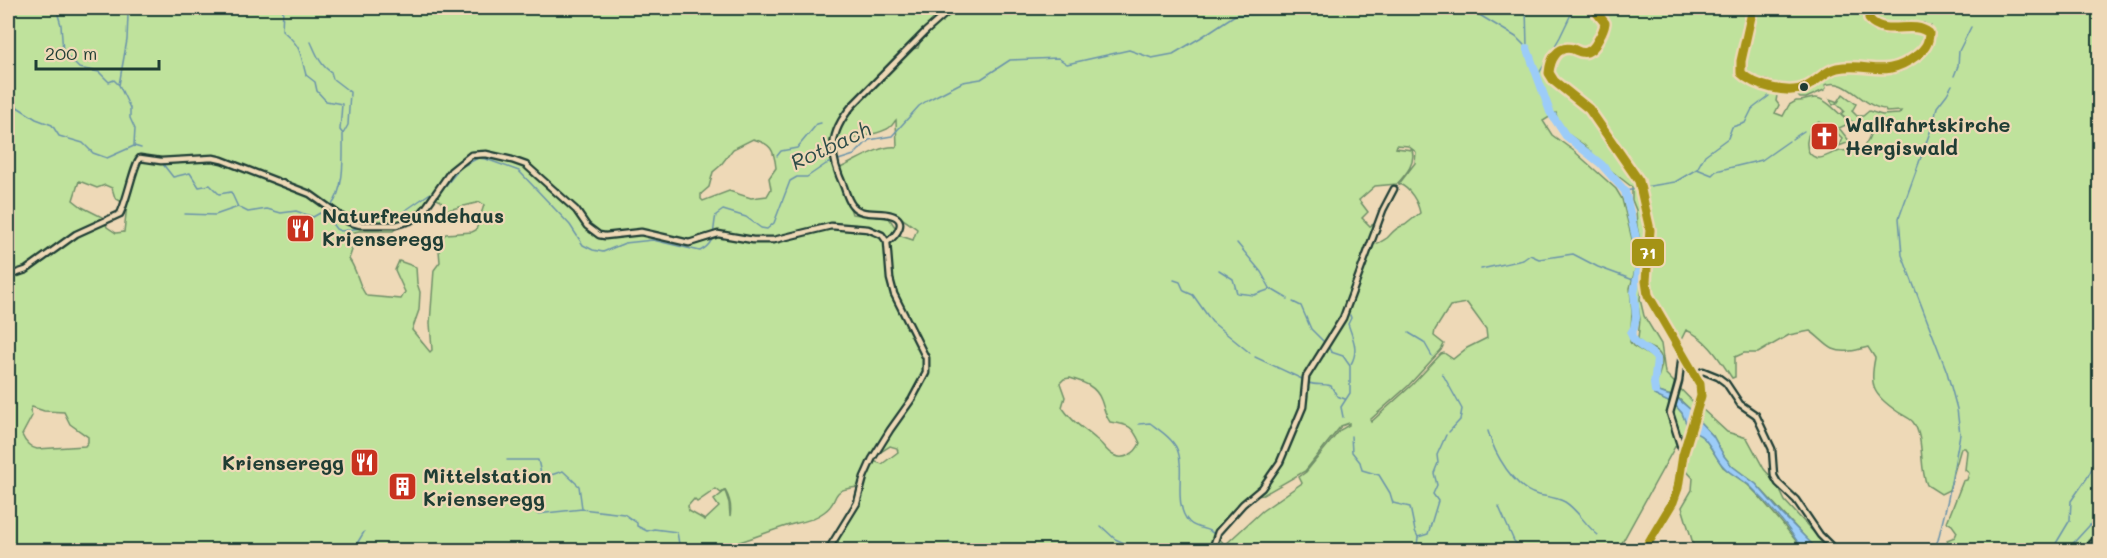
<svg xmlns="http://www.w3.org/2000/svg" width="2107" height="558" viewBox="0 0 2107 558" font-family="Mali,sans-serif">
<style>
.green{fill:#bfe29c;stroke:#6f9068;stroke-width:1.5;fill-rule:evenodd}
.water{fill:#9cccf8;stroke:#6a93aa;stroke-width:1.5}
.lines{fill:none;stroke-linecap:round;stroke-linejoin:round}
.stream{stroke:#6a93aa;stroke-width:1.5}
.river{stroke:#9cccf8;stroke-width:8}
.street-casing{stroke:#1f3d34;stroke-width:9}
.secondary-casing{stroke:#1f3d34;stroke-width:11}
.street{stroke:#eed9b7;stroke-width:4.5}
.secondary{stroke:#eed9b7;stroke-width:7}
.bus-1-casing{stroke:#eed9b7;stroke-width:14}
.bus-1{stroke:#a59315;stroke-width:9}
.bus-dot{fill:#1f3d34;stroke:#eed9b7;stroke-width:2}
.labels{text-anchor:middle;stroke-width:4.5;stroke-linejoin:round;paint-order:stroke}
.poi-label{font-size:20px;font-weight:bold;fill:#1f3d34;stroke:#eed9b7;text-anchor:start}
.water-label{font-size:21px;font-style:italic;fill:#2c4b48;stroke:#eed9b7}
.line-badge{stroke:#eed9b7;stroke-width:2}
.badge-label{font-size:16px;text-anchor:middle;font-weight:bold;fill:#fff}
</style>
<rect width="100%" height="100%" fill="#eed9b7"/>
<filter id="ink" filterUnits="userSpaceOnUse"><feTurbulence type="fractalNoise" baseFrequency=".0167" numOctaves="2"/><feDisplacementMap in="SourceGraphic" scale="12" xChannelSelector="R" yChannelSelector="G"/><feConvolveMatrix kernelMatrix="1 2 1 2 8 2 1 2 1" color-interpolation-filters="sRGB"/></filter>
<g filter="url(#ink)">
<!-- green -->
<path class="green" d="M 8,8 L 1591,8 L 1600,18 L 1603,24 L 1597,39 L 1586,50 C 1579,50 1574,47 1568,46 C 1550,45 1544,64 1546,78 L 1586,109 L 1638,182 L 1640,188 L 1648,238 L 1640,299 L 1644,316 L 1661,344 L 1665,373 L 1696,405 L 1693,412 L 1678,398 L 1659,392 L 1656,386 C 1657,377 1662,370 1662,361 C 1660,345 1644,350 1638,339 L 1640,319 L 1636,291 L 1642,251 L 1637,226 L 1636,210 L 1632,200 L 1632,187 L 1604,165 L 1584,145 L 1565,132 L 1558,123 L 1556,113 L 1543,121 L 1552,135 L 1574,151 L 1616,189 L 1622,199 L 1635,251 L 1635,270 L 1630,288 L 1632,313 L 1630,342 L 1633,346 L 1654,358 C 1656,371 1648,381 1654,395 L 1675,405 L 1682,413 L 1688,427 L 1683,448 L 1682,444 L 1677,443 L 1618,550 L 829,550 L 856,509 L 865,477 L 873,461 L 882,464 L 898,452 L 897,448 L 890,446 L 876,455 L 895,423 C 878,438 867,466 859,487 C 825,490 843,499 824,512 C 815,519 804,522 793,524 C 772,530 751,539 730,545 L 730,550 L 8,550 ZM 940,18 L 941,21 L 920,42 L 918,48 L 910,49 C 891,68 834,116 834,142 C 844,141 884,133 890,127 C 893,125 894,122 896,120 L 897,147 C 879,145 856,161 840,168 L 852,203 C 864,216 879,207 893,213 C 901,217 910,224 917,229 L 913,240 L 901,236 L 889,218 L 852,214 L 831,151 L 832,135 L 848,108 ZM 753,139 C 771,144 774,149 776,168 L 769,178 L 771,189 L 767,196 L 751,198 L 729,191 L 703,201 L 701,199 L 701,194 L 709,187 L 713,172 L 720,166 L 733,149 ZM 1397,145 L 1408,146 L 1416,152 L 1415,163 L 1399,184 C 1410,188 1418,202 1420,213 L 1405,225 C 1396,227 1393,232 1387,238 C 1383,241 1376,244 1372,245 L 1347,313 L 1323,351 L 1324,356 L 1319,358 L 1307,377 L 1305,404 L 1282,462 L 1256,496 L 1263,495 L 1305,471 L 1341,426 L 1349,423 L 1349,425 L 1340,430 L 1306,472 L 1299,477 L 1302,483 L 1262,511 L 1225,545 L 1217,536 L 1218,531 L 1235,510 L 1264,484 L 1278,464 L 1301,409 L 1305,377 L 1342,318 L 1378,222 L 1370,226 L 1362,218 L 1368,212 L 1359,200 L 1375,186 L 1397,184 C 1406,174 1416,163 1412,150 L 1396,148 ZM 79,181 L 97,188 L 105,185 L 112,188 L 115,198 L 127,205 L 124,232 L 116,233 L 107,227 L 104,218 L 82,207 L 73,200 ZM 430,196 L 441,201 L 443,207 L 448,210 L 480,202 L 484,205 L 476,230 L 472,232 L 446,234 L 438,239 L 440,262 L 434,270 L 430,323 L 432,350 L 430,352 L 412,330 L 419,310 L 420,292 L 417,283 L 416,267 L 399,261 L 395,270 L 405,292 L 401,299 L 367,296 C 359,289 358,271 349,259 L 352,250 L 346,240 L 350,233 L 359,231 L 393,231 C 407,218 419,214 430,196 ZM 1467,303 L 1486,329 L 1487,338 L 1467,348 L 1453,359 L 1444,353 L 1441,354 L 1412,385 L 1371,422 L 1370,420 L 1408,386 L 1441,350 L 1444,344 L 1434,336 L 1435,330 L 1450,306 ZM 1070,378 C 1083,382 1096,386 1101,400 C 1104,408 1105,415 1110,422 C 1129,425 1132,425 1140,443 C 1136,453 1124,461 1113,455 C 1107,452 1102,443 1096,439 C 1082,427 1072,422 1062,407 L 1065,397 L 1060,383 L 1064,379 ZM 32,407 L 44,411 L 64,412 L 70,424 L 88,437 L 88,442 L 85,446 L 37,449 C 29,447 25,442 22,435 L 32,416 L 30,411 ZM 716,489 L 721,493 L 725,490 C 729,497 732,507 730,516 L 729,503 L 725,491 L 714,500 L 719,507 L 705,520 L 689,511 L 688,506 L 694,499 L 697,502 Z
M 1596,8 L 1868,8 L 1867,21 L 1876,29 L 1919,28 L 1925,31 L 1928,37 C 1926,45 1921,50 1914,55 C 1886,79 1864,63 1832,67 C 1823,71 1817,81 1808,84 C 1790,91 1778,84 1758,81 L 1758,84 L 1778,90 L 1776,101 L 1779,105 L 1775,113 L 1783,116 L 1789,105 L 1796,101 C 1804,102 1808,98 1815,98 C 1827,98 1840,116 1850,123 L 1839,128 L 1850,142 L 1839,146 L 1842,138 L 1834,130 L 1819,122 C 1806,127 1800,157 1819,158 C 1824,158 1831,153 1837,152 C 1844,149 1853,151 1861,151 C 1867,142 1873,133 1871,124 L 1867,123 L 1866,125 L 1858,122 L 1856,124 L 1841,114 L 1844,111 L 1836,103 L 1833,105 L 1830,99 L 1838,102 L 1843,94 L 1856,104 L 1852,111 L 1857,116 L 1863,116 L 1869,111 L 1882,115 L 1899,114 L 1901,111 L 1886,112 L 1885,109 C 1863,108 1847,76 1825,85 L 1826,88 L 1824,90 L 1806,98 L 1800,98 L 1797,95 C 1814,92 1818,74 1835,70 C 1843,68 1851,70 1859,70 C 1889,72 1900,72 1923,51 C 1931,45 1934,36 1931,26 L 1878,25 L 1871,17 L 1872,8 L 2099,8 L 2100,528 L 2081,550 L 1950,550 L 1947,540 L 1955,537 L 1957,532 L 1952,525 L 1947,522 L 1963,481 L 1967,480 L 1969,473 L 1965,470 L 1967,451 L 1965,448 L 1961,448 L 1949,490 L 1941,494 L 1927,485 C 1919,469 1925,438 1913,422 C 1910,418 1902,415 1898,412 C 1873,395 1869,387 1875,358 L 1868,347 C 1857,350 1844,354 1833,349 C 1826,346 1817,335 1810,331 L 1789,335 L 1758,353 L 1744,353 L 1735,357 L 1735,377 L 1732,378 C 1720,360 1707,338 1686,330 L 1680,342 L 1678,341 L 1653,300 L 1648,287 L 1653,229 L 1643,184 L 1628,160 L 1591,108 C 1580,95 1561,88 1552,73 L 1552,65 L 1560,52 C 1569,48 1576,55 1587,54 C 1596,49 1611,32 1606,20 C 1604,15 1599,11 1596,8 Z
M 1701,408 L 1727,432 L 1747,438 L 1764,469 L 1777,484 L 1785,501 L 1830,550 L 1818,550 L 1813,546 L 1756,484 L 1732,466 L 1724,456 L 1713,436 L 1697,419 Z
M 1695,433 L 1702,435 L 1705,439 L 1723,467 L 1748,485 L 1758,495 L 1782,523 L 1803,550 L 1695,550 L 1682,507 L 1692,490 L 1693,478 L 1684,468 L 1691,436 Z"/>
<!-- water -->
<path class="water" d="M 1656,381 L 1656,386 L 1659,392 L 1678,399 L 1693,412 L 1697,419 L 1713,436 L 1724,456 L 1732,466 L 1756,484 L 1781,513 L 1818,550 L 1803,550 C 1789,528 1769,504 1750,486 C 1742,479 1731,475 1724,467 C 1714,457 1709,437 1695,433 L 1691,436 L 1682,413 L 1675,405 L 1654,395 L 1651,382 Z"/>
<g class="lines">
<!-- stream -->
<path class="stream" d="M 56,8 L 61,25 L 63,52 L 79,68 L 99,72 L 109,82 L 114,80 L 118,84
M 123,8 L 128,15 L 127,40 L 119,85 L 130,108 L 130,118 L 135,129 L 134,145
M 283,8 L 282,30 C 303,49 299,50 306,75 L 315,82 L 317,91 L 326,101 L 342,104 L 340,130 L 343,134 C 343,155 345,190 331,206
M 1468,8 L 1516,37 L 1527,48
M 1526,8 L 1527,47
M 311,42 C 316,53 320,65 331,72 L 333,79 L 350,92 L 348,125 L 343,134
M 1954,76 L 1958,66 L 1959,51 L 1971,27
M 1537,77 L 1560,37 L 1574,8
M 8,101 L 36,119 L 52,125 L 59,136 L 83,143 L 93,153 L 107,158 L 134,146 L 141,148
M 1792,139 L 1804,131
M 777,156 L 781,151 L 797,148 L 817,124 L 821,123
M 162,163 L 173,177 L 190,173 L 199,187 L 210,185 L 219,194 L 231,192 L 238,207
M 1697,169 L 1705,155 L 1728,138 L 1732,127 L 1745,123 L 1752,109 L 1769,96
M 1644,187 L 1675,182 L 1697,169 L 1712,175 L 1716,171 L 1762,160 L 1789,141
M 1625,191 L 1637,189
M 438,192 L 441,191 L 461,167 L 478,158 L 486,159 L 519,171 L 570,225 L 583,245 L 593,250 L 603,252 L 625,243 L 653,240 L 700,251 C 717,242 712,231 716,215 L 723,210 L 746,217 L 761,228 L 767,229 L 774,223 L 790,181 L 797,177 L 807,177 L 826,164 L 854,155 L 869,140 L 892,136 L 919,106 L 928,100 L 963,82 L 981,79 L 1010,60 L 1058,58 L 1067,64 L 1129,50 L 1152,58 L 1173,54 L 1200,38 L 1235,15 L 1270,14 L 1291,8
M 185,214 L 215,215 L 238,207 L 248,212 L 267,209 L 281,213 L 296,211 L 313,217 L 320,213 L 324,216 L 328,210
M 328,218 L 336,229 L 341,231 L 367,227 L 387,227
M 393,219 L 429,194 L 433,193
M 1237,243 L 1261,272 L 1270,288
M 2100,258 C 2093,274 2093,295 2100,311
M 1481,269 L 1523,260 L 1530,255 L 1539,259 L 1573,254 L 1598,267 L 1636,281
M 1219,270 L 1233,279 L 1237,293 L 1254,295 L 1271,289 L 1288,299
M 1174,280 L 1180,282 L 1184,291 L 1193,295 L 1212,322 L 1250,353
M 1293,302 L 1301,306 L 1311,329 L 1324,342
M 1350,315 L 1351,318 L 1348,324 C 1353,338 1359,351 1351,364
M 1409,333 L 1424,342 L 1432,356
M 1329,348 L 1331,352 L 1343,356 L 1350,366 L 1350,393 L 1341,407 L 1343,417
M 1255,357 L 1302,379
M 1442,373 L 1462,409 L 1460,420 L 1449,432
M 1309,383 C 1317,386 1323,383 1331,386 L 1337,396 L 1345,399
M 1139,424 L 1150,423 C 1159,430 1172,438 1177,449 C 1186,469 1172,504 1189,522 C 1197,530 1207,527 1214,534
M 1488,431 C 1494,453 1514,489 1538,495 C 1548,497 1556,497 1565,502 C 1578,510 1585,525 1598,535
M 1351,436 L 1352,452 L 1360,462 L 1362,470 L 1379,475 L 1390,493 L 1393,503 L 1410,507 L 1415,531 L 1418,537 L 1417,546 L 1418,550
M 507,460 L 538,460 L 542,478 L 563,471 L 579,486 L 582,508
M 1499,507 L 1514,541 L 1523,550
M 537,514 L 582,509 L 624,514 L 637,523 L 637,526 L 647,531 L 654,529 L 677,532 L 680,550
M 1101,526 L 1115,539 L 1140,550
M 1418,537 L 1428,534 L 1438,501 L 1433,494 L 1437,485 L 1434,473 L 1438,463 L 1437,455 L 1446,435
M 949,541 L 961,550
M 1218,541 L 1225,550
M 987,545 L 995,550
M 1372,545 L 1374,550
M 1612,546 L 1616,548
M 353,550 L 364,532
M 1933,550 L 1938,540 L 1948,499 L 1960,434 L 1957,409 L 1947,372 L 1902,255 L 1899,218 L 1934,121 L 1937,107 L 1947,94 L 1952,85
M 2052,550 L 2070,520 L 2071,501 L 2087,478 L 2100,453
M 2067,550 L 2100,514"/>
<!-- river -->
<path class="river" d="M 1527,48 L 1550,112 L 1566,136 L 1601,164 L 1625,191 L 1639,251 L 1638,273 L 1634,293 L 1636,317 L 1634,328 L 1631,333 C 1634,347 1649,347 1657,359 L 1654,384 L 1655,391"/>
<defs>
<path id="street" d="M 887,242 C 896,236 909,220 891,215 C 879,211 861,217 852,205 C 848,200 846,193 844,187 C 829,155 828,134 852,106 L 925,32 L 952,8
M 8,276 L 26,270 L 76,234 L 120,214 C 127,201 134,163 140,158 L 161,161 L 213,158 L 222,160 L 310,194 L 349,222 L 360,225 L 396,225 L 410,221 L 422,213 L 451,171 L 471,155 L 486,154 L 512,160 L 526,165 L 576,210 L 587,226 L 599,235 L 605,236 L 641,232 L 689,243 L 718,234 L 753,240 L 774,240 L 831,226 L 868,229 L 882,235 L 887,242 L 890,279 L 894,294 L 926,358 L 926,373 L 912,399 L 890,430 L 872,459 L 864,477 L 857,503 L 828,550
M 1682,353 L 1679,381 L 1670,413 L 1683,454
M 1695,375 L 1703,371 L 1718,377 L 1726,383 L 1740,404 L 1756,415 L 1772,449 L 1774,476 L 1778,483 L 1796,500 L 1820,535 L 1835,550
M 1212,550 L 1218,532 L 1243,504 L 1262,488 L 1280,462 L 1303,407 L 1306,377 L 1343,318 L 1383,210 L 1394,189
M 2086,550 L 2100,536"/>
<path id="secondary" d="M 1593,8 L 1604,21 C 1606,28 1604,32 1599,39 C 1596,44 1592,51 1586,52 C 1580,54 1577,50 1572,49 C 1557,44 1549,60 1549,73 L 1554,81 L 1589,109 L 1639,181 L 1650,230 L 1646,281 L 1648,295 L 1700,384 L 1701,396 L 1683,455 L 1678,488 L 1673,502 L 1644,550
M 1753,8 L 1741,61 L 1741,73 L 1746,78 L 1752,81 C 1772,86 1796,98 1814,82 C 1821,76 1827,70 1837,68 C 1873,61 1884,84 1920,53 C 1926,47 1930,43 1929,33 L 1923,28 C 1906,25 1879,36 1869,19 L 1869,8"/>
</defs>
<!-- street casing -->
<use href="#street" class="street-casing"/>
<!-- secondary casing -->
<use href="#secondary" class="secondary-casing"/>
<!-- street -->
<use href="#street" class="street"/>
<!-- secondary -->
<use href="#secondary" class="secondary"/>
<defs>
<path id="bus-1" d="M 1593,8 L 1605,23 C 1604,31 1601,35 1597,42 C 1595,46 1592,50 1587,52 C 1581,54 1578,51 1573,49 C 1557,45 1550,60 1549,73 L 1554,81 L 1589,109 L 1639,181 L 1650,230 L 1646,281 L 1648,295 L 1700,384 L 1701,396 L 1683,455 L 1678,488 L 1673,502 L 1644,550
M 1753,8 L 1741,61 L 1741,73 C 1754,86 1788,95 1806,87 C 1817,82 1824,71 1837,68 C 1870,62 1884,80 1916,56 C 1924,50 1929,44 1929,33 C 1912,19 1886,38 1869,19 L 1869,8"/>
</defs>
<!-- bus-1 casing -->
<use href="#bus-1" class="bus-1-casing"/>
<!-- bus-1 -->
<use href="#bus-1" class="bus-1"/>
</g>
</g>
<!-- icons -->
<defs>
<symbol id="church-square" viewBox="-11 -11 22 22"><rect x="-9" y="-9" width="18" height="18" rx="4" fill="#c8321e" stroke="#eed9b7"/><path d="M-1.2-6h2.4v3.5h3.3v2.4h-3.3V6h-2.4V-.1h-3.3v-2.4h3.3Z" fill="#fff"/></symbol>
<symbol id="restaurant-square" viewBox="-11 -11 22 22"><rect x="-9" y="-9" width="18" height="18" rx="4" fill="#c8321e" stroke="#eed9b7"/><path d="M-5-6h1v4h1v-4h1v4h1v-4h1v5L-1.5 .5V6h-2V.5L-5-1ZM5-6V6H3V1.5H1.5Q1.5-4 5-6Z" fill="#fff"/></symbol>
<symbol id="building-square" viewBox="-11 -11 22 22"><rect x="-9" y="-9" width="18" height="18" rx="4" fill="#c8321e" stroke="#eed9b7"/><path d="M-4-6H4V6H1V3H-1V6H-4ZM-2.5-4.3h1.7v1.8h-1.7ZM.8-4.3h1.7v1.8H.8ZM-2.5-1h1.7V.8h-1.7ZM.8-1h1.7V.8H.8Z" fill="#fff"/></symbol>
</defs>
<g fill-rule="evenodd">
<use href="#church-square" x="1808" y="120" width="33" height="33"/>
<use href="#restaurant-square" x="284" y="212" width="33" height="33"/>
<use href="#restaurant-square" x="348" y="446" width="33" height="33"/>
<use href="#building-square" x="386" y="470" width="33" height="33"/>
</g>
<!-- markers -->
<circle class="bus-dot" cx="1804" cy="87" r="5"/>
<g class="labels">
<!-- poi labels -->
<g class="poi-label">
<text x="1845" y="132">Wallfahrtskirche<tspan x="1845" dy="23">Hergiswald</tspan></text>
<text x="322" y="223">Naturfreundehaus<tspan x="322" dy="23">Krienseregg</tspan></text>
<text x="344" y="470" text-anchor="end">Krienseregg</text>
<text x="423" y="483">Mittelstation<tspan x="423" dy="23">Krienseregg</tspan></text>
</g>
<!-- water labels -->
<g class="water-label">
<text transform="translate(831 146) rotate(-25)" y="7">Rotbach</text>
</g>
</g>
<rect class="line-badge" x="1631" y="238" width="34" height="29" rx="6" fill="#a59315"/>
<g class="badge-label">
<text x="1648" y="259">71</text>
</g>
<!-- margin -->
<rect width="2107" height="558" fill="none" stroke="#eed9b7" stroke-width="30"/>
<rect x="15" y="15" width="2077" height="528" fill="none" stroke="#1f3d34" stroke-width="2" filter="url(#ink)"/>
<!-- scale -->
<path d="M36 60v9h123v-9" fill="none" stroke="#1f3d34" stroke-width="3"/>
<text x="45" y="60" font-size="18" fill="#1f3d34" stroke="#eed9b7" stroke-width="4.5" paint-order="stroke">200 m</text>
</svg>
